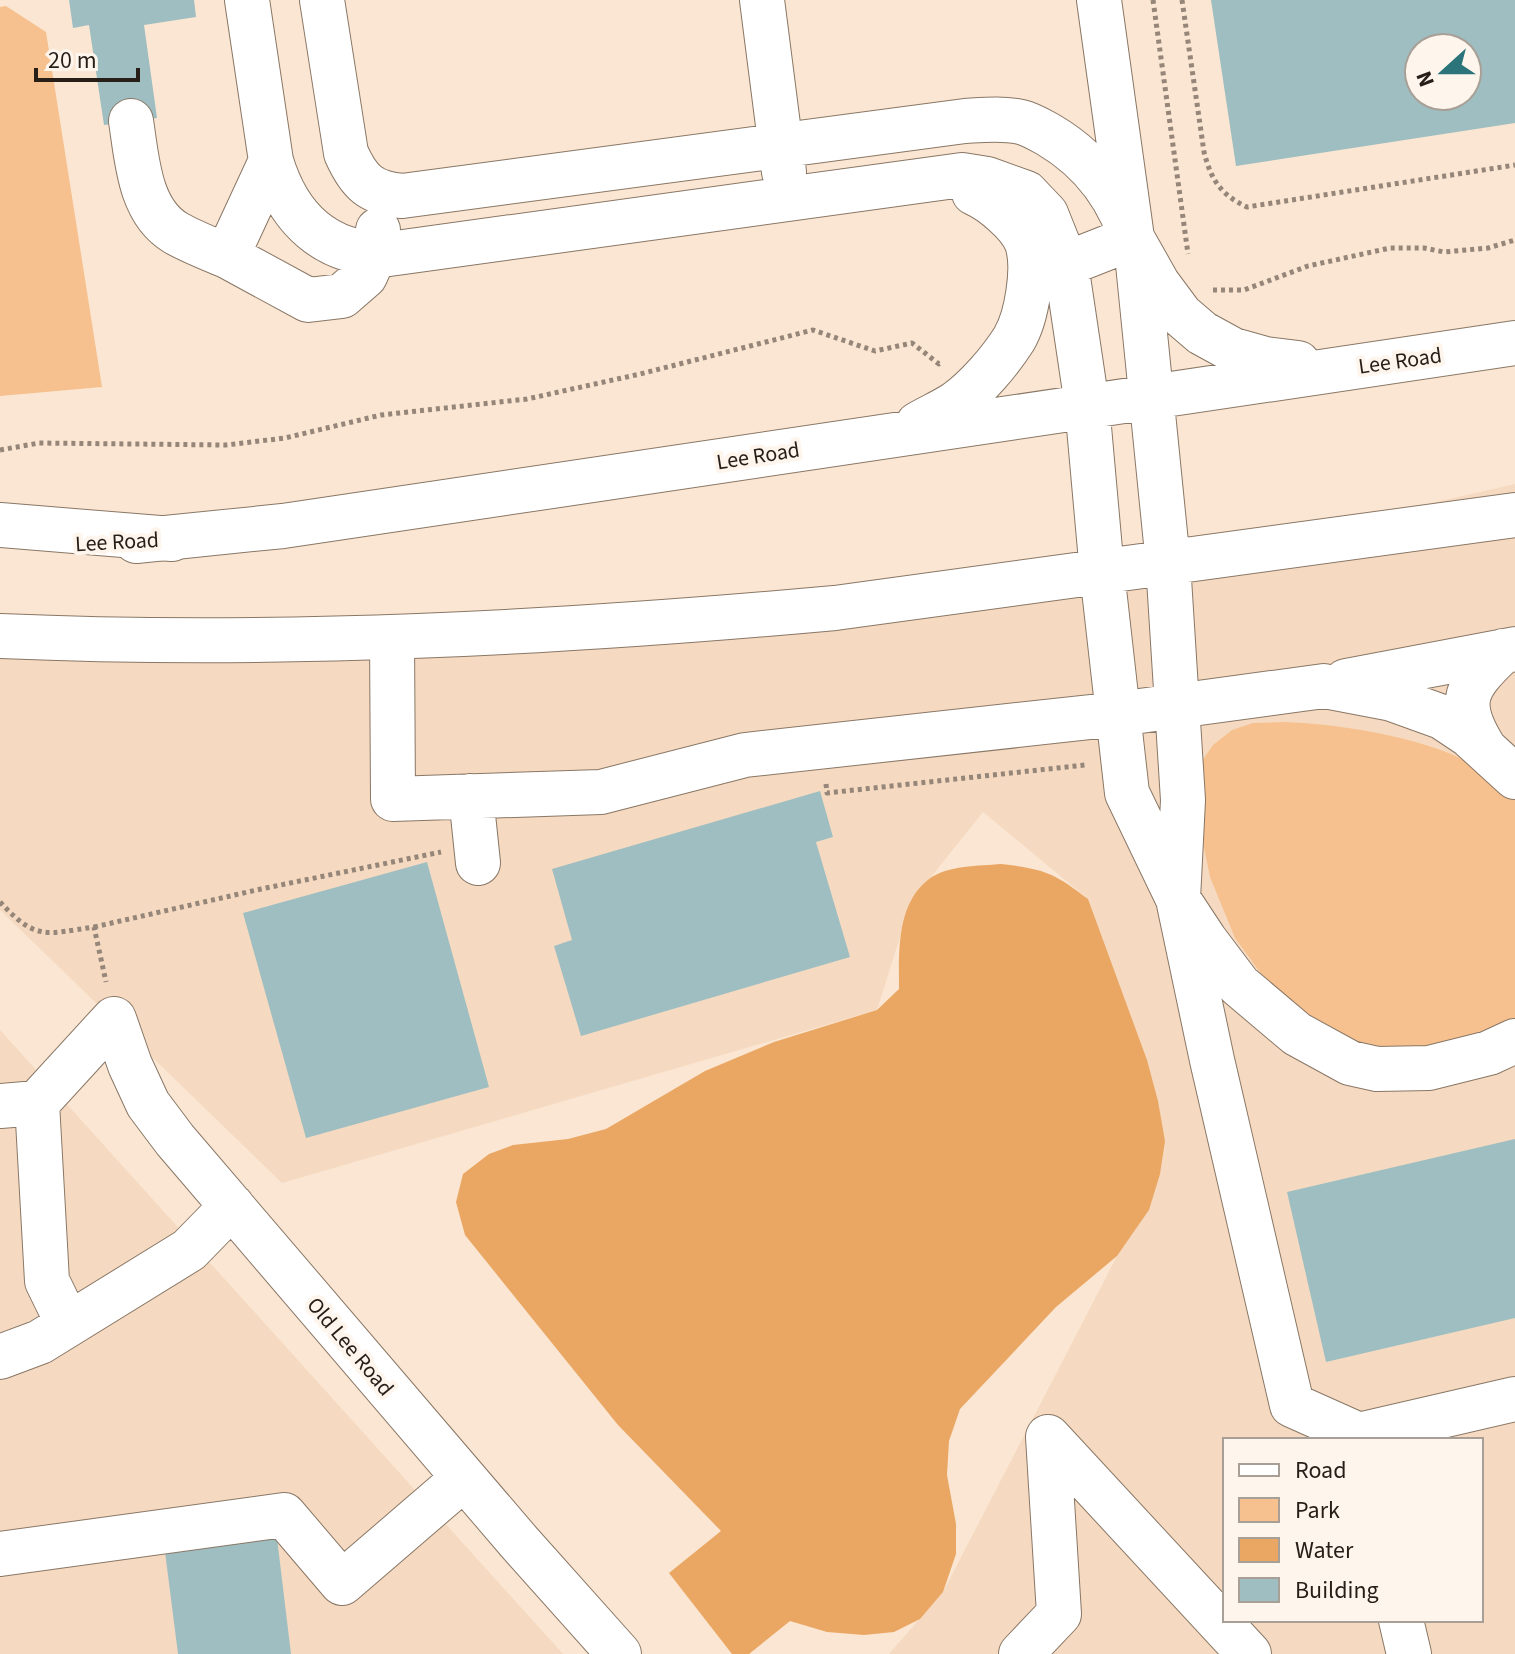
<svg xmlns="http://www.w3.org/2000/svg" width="1515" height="1654" viewBox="0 0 1515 1654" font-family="'Source Sans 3',sans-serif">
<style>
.built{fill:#f5dac1;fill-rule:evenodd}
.green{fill:#f6c18e}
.water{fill:#eaa763}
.building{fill:#9fbec1;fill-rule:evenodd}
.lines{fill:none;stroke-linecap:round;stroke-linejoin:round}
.minor-casing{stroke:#897766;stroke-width:46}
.major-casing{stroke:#897766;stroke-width:46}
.path{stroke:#958679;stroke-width:5;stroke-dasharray:4 4;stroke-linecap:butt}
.minor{stroke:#fff;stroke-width:44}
.major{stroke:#fff;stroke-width:44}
.labels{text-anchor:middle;stroke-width:8;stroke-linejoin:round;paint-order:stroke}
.street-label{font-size:22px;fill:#261e17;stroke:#fef5ed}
</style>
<rect width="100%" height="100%" fill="#fae6d2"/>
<!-- built -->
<path class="built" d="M 1515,484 L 1515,1654 L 889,1654 L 943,1592 L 1117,1256 L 1149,1210 L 1088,899 L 983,812 L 911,902 L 877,1010 L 282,1183 L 0,910 L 0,645 L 392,637 L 1168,563 ZM 1225,1440 L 1481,1440 L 1481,1620 L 1225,1620 Z
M 0,1030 L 563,1654 L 0,1654 Z"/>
<!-- green -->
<path class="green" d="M 6,6 L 46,32 L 102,387 L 0,396 L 0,7 Z
M 1284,722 C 1347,724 1479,743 1515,800 L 1515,1019 L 1496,1034 L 1471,1044 L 1390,1050 L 1361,1045 L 1281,1001 L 1235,938 L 1210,877 L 1198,818 L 1202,761 L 1213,745 L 1232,730 L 1253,723 Z"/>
<!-- water -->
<path class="water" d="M 1001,864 C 1044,869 1053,872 1088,899 L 1147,1060 L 1158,1101 L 1165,1141 L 1160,1174 L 1149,1210 L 1117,1256 L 1056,1307 L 960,1409 L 949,1441 L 947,1475 L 956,1524 L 956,1554 L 943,1592 L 920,1619 L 894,1632 L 864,1635 L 827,1632 L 790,1621 L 749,1654 L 732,1654 L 669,1573 L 721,1531 L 618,1425 L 465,1235 L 456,1202 L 463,1174 L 489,1154 L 513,1145 L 568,1139 L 606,1129 L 705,1071 L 774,1042 L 877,1010 L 899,989 C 899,953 896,904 929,879 C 948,865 979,866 1001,864 Z"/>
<!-- building -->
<path class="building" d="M 69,0 L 194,0 L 196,17 L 144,25 L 157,118 L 104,125 L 89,25 L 73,28 Z
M 1211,0 L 1515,0 L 1515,123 L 1236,166 ZM 1419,48 L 1467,48 L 1467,96 L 1419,96 Z
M 820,791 L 833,837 L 816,842 L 850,957 L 581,1036 L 554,946 L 572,940 L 552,869 Z
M 427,862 L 489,1087 L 306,1138 L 243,913 Z
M 1515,1139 L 1515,1318 L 1326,1362 L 1287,1192 Z
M 277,1538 L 291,1654 L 178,1654 L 165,1552 Z"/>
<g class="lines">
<defs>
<path id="minor" d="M 247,0 L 271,161 C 288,218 326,256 389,254 L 962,175 L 987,179 L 1026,193 L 1046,214 L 1066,264 L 1087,405 L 1102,572 L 1127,793 L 1178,899 L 1205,940 L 1239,985 L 1297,1034 L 1350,1063 L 1377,1069 L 1429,1068 L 1489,1053 L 1515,1041
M 322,0 L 346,153 C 359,182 370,193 402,196 L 965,121 C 983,120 1003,118 1021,122 C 1030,124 1040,130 1049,135 C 1098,164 1127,209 1138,264 L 1168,563 L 1183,800 L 1178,899 L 1212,1060 L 1292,1405 L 1359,1435 L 1515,1399
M 762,0 L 784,172
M 1099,0 L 1132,238 L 1158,284 L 1181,315 L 1202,333 L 1233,350 L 1265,359 L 1298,363
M 131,121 C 137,159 139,211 176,233 C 192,242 210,249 227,256 L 271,161
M 227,256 L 308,300 L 342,296 L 365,276 L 375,254 L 378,230
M 1066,264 L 1132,238
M 918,424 C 930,417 944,411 956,403 C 977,388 1000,361 1014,339 C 1027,317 1035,268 1027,243 C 1020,224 992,201 974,193
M 136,541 L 283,526 L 1515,343
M 0,636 C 279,648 558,633 835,608 L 1515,515
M 392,637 L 393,799 L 601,792 L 745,755 L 1118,714 L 1324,686 L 1392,699 L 1442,717 L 1469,735 L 1515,777
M 1346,681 L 1515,649
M 1484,748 C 1455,701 1466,686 1503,651
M 471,796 L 478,863
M 0,1106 L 37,1103
M 68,1324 L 47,1281 L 37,1103 L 114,1019 L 130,1065 L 148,1104 L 175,1140 L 519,1542 L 619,1654
M 0,1357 L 40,1342 L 189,1250 L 232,1206
M 1048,1437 L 1249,1654
M 0,1554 L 284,1515 L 342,1583 L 464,1478
M 1401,1620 L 1409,1654
M 1021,1654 L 1059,1614 L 1048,1437"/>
<path id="major" d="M 0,525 L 172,539"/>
</defs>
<!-- minor casing -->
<use href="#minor" class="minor-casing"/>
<!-- major casing -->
<use href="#major" class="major-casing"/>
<!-- path -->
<path class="path" d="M 1153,0 L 1188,254
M 1182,0 L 1204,152 C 1211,180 1221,195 1247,207 L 1515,165
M 1213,290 L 1244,290 L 1308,266 L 1390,248 L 1424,248 L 1444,252 L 1488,248 L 1515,240
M 0,450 L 39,443 L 226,445 L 285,438 L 381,415 L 527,399 L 640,374 L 813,330 L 875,351 L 912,343 L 939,364 L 942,362
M 826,784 L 827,793 L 1085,765 L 1085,763
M 0,902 C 36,941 45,934 94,927 L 106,982
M 94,927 L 261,889 L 441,852"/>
<!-- minor -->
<use href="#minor" class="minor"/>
<!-- major -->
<use href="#major" class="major"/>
</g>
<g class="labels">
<!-- street labels -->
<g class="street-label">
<text transform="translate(1400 360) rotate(-8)" y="8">Lee Road</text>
<text transform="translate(758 455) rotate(-9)" y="8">Lee Road</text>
<text transform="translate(117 541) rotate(-3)" y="8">Lee Road</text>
<text transform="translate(351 1346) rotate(50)" y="8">Old Lee Road</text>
</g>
</g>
<!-- legend -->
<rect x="1223" y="1438" width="260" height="184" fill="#fef5ed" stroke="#a89f97" stroke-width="2"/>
<rect x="1239" y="1464" width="40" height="12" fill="#ffffff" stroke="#a89f97" stroke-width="2"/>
<text x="1295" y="1478" font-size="24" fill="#261e17">Road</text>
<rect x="1239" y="1498" width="40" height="24" fill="#f6c18e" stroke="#a89f97" stroke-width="2"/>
<text x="1295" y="1518" font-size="24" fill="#261e17">Park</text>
<rect x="1239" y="1538" width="40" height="24" fill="#eaa763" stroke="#a89f97" stroke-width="2"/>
<text x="1295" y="1558" font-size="24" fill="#261e17">Water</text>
<rect x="1239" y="1578" width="40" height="24" fill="#9fbec1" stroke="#a89f97" stroke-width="2"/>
<text x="1295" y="1598" font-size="24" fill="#261e17">Building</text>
<!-- north arrow -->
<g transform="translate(1443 72) rotate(249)"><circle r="38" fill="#fef5ed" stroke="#a89f97" stroke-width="2"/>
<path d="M0-6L14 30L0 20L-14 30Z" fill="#2a747a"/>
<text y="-12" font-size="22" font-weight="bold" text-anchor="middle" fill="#261e17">N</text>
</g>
<!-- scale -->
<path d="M36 68v12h102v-12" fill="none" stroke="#261e17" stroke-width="4"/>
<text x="48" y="68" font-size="24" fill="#261e17" stroke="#fef5ed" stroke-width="6" paint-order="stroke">20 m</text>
</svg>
